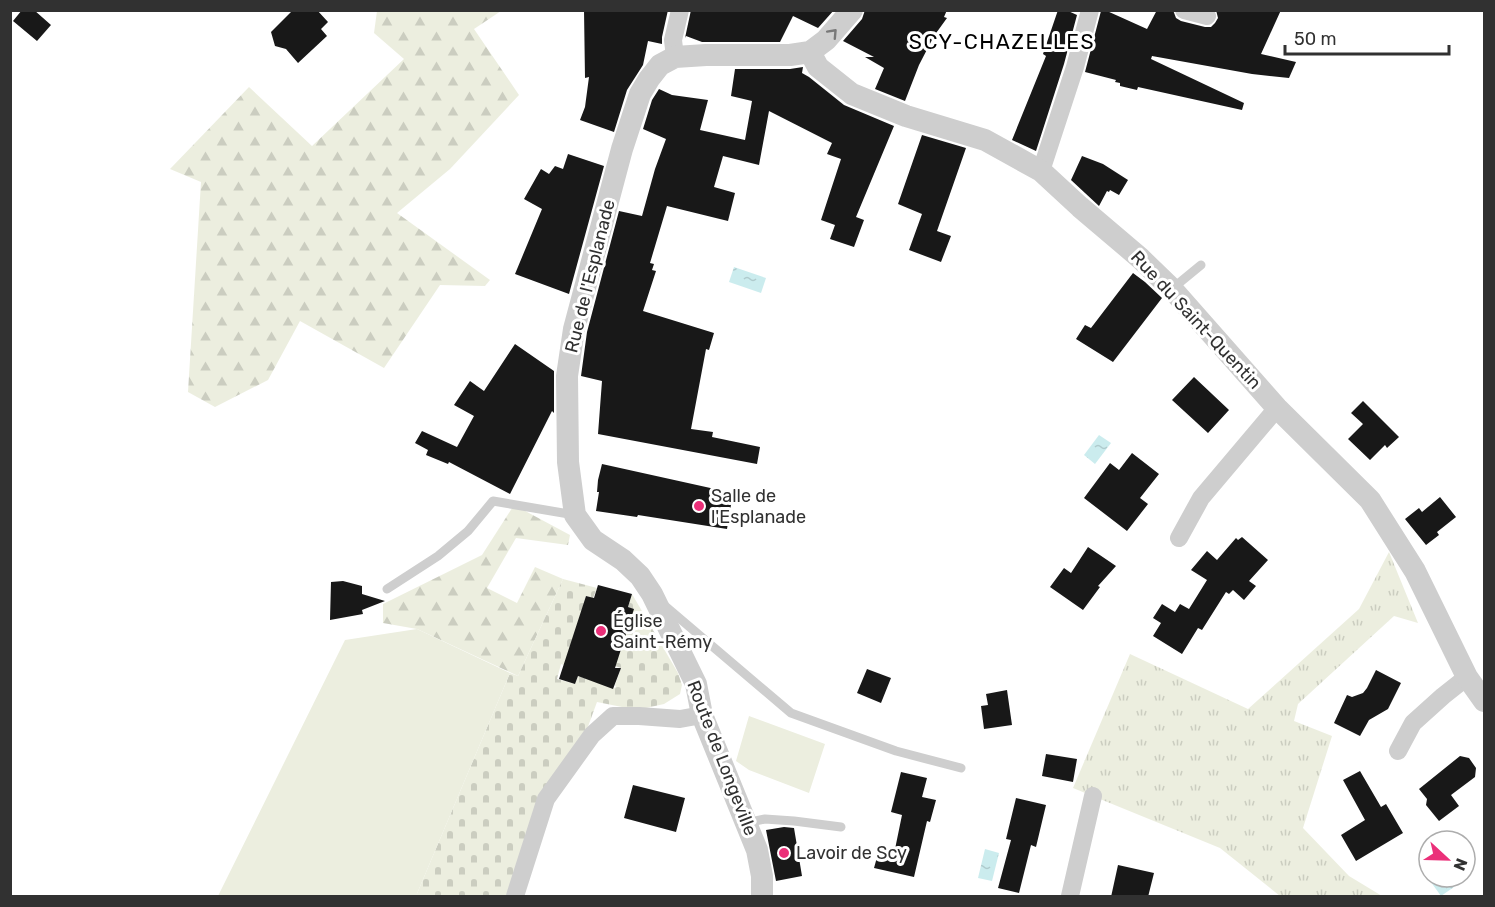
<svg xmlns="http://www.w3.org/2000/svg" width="1495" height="907" viewBox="0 0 1495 907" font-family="Rubik,sans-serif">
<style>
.grass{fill:url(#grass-tufts)}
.forest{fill:url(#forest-firs)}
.cemetery{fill:url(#cemetery-stones)}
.green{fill:#eceedf}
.water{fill:url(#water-ripples)}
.building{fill:#181818}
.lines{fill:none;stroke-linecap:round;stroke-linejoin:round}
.service{stroke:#cecece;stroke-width:9}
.minor{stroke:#cecece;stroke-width:18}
.tertiary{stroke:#cecece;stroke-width:22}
.oneway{stroke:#787878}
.poi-dot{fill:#eb3079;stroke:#fff;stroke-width:2}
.labels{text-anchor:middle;stroke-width:6;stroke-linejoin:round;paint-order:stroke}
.street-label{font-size:18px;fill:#313131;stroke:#fff}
.poi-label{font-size:18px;fill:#313131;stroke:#fff;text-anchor:start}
.quarter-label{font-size:21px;letter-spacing:1.5px;fill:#000;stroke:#fff}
</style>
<defs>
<pattern id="grass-tufts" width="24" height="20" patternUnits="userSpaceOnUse" patternTransform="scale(1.5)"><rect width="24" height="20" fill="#eceedf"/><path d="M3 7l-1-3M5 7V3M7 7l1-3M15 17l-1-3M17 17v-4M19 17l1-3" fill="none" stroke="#cbcdc0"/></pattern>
<pattern id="forest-firs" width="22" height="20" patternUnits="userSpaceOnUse" patternTransform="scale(1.5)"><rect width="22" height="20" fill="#eceedf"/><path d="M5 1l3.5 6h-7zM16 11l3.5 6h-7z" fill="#cbcdc0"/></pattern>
<pattern id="cemetery-stones" width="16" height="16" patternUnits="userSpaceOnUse" patternTransform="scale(1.5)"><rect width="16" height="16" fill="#eceedf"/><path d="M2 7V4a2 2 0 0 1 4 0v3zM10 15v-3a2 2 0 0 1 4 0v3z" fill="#cbcdc0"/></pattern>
<pattern id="water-ripples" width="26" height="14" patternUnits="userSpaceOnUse" patternTransform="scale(1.5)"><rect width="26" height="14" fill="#cbecee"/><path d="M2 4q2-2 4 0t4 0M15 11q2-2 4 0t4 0" fill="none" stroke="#afcbcd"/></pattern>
</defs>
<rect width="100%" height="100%" fill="#fff"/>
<!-- grass -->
<path class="grass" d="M 1389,552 L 1418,623 L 1394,616 L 1298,704 L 1294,721 L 1332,736 L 1303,828 L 1349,876 L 1382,896 L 1280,896 L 1220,848 L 1073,788 L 1130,654 L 1248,709 L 1359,609 Z"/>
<!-- forest -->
<path class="forest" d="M 377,11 L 501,11 L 474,29 L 519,95 L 450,169 L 397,213 L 490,280 L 485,286 L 440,285 L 384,368 L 300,321 L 268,380 L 215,407 L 188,392 L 201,182 L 170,169 L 249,87 L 312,146 L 404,59 L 374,33 Z
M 514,505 L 570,535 L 568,545 L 516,538 L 487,588 L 517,603 L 535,567 L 563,579 L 518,676 L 417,629 L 383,623 L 383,604 L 482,555 Z"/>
<!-- cemetery -->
<path class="cemetery" d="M 563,579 L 597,588 L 593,598 L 586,596 L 567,666 L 561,664 L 557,679 L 575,684 L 578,676 L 612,686 L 614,688 L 616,687 L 615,685 L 621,668 L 615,666 L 633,609 L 628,607 L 632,594 L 678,673 L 682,685 L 680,694 L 664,704 L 637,710 L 597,702 L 586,732 L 540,796 L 506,896 L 416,896 L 510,673 L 518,676 Z"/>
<!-- green -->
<path class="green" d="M 417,629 L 510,673 L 416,896 L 218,896 L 345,640 Z
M 749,716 L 825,744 L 809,793 L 749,770 L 736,761 Z"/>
<!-- water -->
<path class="water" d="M 734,267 L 766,278 L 761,293 L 729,282 Z
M 1099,435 L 1111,443 L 1095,464 L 1084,455 Z
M 985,849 L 999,853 L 992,881 L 978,878 Z
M 1429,861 L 1429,877 L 1446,877 L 1454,887 L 1441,896 L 1420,867 Z"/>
<!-- building -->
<path class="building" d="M 22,10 L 34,10 L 51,25 L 37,41 L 13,21 Z
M 293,10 L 317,10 L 328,22 L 321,29 L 327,36 L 298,63 L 286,49 L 275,46 L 271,32 Z
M 584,10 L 668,10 L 662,37 L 662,44 L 648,41 L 643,65 L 627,90 L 614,132 L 580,120 L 585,107 L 589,77 L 585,78 Z
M 691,10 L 834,10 L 818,28 L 793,16 L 780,42 L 702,42 L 686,36 L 685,38 Z
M 865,10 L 947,10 L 944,17 L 947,18 L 934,36 L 919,65 L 905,101 L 875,89 L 884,68 L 865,57 L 874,57 L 843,41 L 862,19 Z
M 1058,10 L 1066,10 L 1077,15 L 1064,64 L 1036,151 L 1012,140 L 1046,56 L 1043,54 Z
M 1157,10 L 1173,10 L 1176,18 L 1181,21 L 1205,27 L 1211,27 L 1215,23 L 1218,18 L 1216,10 L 1281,10 L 1261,54 L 1296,62 L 1289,78 L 1252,74 L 1152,56 L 1151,59 L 1244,103 L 1242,110 L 1138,87 L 1137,90 L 1120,86 L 1120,83 L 1115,82 L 1116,80 L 1085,72 L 1101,11 L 1107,11 L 1147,29 Z
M 803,67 L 802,73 L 809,77 L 844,105 L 894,126 L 856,217 L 864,220 L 854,247 L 830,239 L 835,225 L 821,220 L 841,159 L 827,154 L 832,143 L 769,111 L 759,165 L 723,156 L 714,187 L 735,193 L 728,221 L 667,206 L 650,263 L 654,264 L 652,270 L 656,271 L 643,311 L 714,333 L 709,350 L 706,349 L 691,429 L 713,432 L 712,437 L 760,447 L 757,464 L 598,434 L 602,381 L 581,376 L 587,332 L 619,211 L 642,216 L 655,169 L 666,139 L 643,129 L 652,100 L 659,89 L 672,95 L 708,100 L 700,130 L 745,140 L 752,101 L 731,96 L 735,69 L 790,69 Z
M 922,135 L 966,148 L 937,231 L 951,236 L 941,262 L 909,250 L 922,214 L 898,204 Z
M 568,154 L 604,166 L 569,294 L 515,274 L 542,209 L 524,199 L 541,169 L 549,174 L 555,166 L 563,169 Z
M 1082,156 L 1103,164 L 1128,180 L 1119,195 L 1110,190 L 1109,192 L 1107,191 L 1099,206 L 1071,180 Z
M 1133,273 L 1145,282 L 1162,298 L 1113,362 L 1076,339 L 1085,325 L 1091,328 Z
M 515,344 L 554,371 L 554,413 L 552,411 L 510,494 L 449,462 L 448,464 L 426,455 L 428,450 L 415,443 L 422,431 L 457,447 L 474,416 L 454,405 L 470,381 L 484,391 Z
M 1194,377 L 1229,410 L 1208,433 L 1172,400 Z
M 1363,401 L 1399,437 L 1387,448 L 1385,445 L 1370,460 L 1348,439 L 1363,424 L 1351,413 Z
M 1132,453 L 1159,474 L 1140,498 L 1148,504 L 1127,531 L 1084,498 L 1110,463 L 1119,470 Z
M 602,464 L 733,493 L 727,529 L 638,515 L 637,517 L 596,511 L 599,492 L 597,492 L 598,480 Z
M 1440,497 L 1456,517 L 1437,532 L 1439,535 L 1426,545 L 1405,519 L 1419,508 L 1422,512 Z
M 1242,537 L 1268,560 L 1249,581 L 1256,586 L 1244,600 L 1233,590 L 1229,594 L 1226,592 L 1202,630 L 1198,628 L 1182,654 L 1153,636 L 1161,623 L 1153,618 L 1162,604 L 1175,612 L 1180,604 L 1189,609 L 1207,580 L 1191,570 L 1207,551 L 1217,560 L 1236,538 L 1238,540 Z
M 1088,547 L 1116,566 L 1098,586 L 1100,587 L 1083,610 L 1050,587 L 1064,568 L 1071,573 Z
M 343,581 L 362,586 L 362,594 L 385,601 L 362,610 L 363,614 L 330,620 L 331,582 Z
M 598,585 L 632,594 L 628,607 L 634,609 L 615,668 L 621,668 L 613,689 L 578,676 L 575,684 L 559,679 L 586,596 L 594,598 Z
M 867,669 L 891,678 L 881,703 L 857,693 Z
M 1376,670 L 1401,683 L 1388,709 L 1369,720 L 1360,736 L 1334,723 L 1347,695 L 1352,697 L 1363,693 L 1367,688 Z
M 1007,690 L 1012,725 L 984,729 L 981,706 L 988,705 L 986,694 Z
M 1046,754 L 1077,759 L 1073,782 L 1042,776 Z
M 1460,756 L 1469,758 L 1476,768 L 1475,777 L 1451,795 L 1459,806 L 1439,821 L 1426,805 L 1427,799 L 1419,789 Z
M 1360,771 L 1381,807 L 1386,804 L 1403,833 L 1356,861 L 1341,835 L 1365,820 L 1343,780 Z
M 901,772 L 927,778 L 922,797 L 936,800 L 930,822 L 927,821 L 914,877 L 874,868 L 879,850 L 894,854 L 902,815 L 891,812 Z
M 633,785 L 685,798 L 676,832 L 624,818 Z
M 1016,798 L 1046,805 L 1036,847 L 1031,845 L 1019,893 L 998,888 L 1011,840 L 1006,839 Z
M 784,827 L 794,828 L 802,876 L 776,881 L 766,830 Z
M 1118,865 L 1154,873 L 1148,897 L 1111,897 Z"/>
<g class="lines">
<!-- service -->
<path class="service" d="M 1173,288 L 1201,265
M 387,589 L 438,556 L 468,531 L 493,501 L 575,515
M 665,606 L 791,713 L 896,751 L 961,768
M 746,823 L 765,819 L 794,821 L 841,827"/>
<!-- minor -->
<path class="minor" d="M 1184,10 L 1207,16
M 675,57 L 673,40 L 680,10
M 1041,171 L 1075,67 L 1090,10
M 1179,538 L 1201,498 L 1277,408
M 1398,751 L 1413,723 L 1443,696 L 1467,677
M 515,896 L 546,799 L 592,735 L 613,716 L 639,716 L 680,719 L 702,715
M 1070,896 L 1093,796"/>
<!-- tertiary -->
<path class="tertiary" d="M 810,52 L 818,67 L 852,94 L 906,116 L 985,140 L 1041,171 L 1080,207 L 1140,258 L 1172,289 L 1277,408 L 1370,500 L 1415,571 L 1467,677 L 1484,701
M 762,896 L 762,876 L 757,850 L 702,715 L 696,684 L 652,594 L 640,576 L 623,560 L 593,540 L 575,515 L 568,462 L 567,376 L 574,329 L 622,149 L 640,94 L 649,79 L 660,65 L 675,57 L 706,55 L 790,55 L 810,52 L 826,40 L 852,10"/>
</g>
<!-- one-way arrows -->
<defs><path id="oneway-chevron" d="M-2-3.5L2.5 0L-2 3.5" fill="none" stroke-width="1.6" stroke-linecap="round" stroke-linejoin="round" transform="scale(1.5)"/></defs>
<use class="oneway" href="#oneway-chevron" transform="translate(833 33) rotate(-47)"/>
<!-- markers -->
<g class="poi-dot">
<circle cx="699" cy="506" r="6"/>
<circle cx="601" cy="631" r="6"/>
<circle cx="784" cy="853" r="6"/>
</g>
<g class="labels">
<!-- street labels -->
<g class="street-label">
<text transform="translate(590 276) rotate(-76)" y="6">Rue de l'Esplanade</text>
<text transform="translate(1196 320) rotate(47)" y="6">Rue du Saint-Quentin</text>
<text transform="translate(722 758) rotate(69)" y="6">Route de Longeville</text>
</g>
<!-- poi labels -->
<g class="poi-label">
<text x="711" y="502">Salle de<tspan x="711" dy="21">l'Esplanade</tspan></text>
<text x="613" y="627">Église<tspan x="613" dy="21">Saint-Rémy</tspan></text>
<text x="796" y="859">Lavoir de Scy</text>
</g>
<!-- quarter labels -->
<g class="quarter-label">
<text x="1002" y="49">SCY-CHAZELLES</text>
</g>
</g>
<!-- border -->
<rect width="1495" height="907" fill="none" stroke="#313131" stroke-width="24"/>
<!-- north arrow -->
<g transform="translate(1447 859) rotate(112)"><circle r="28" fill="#ffffff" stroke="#adadad" stroke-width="1.5"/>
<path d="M0-4.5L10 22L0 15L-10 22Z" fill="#eb3079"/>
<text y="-9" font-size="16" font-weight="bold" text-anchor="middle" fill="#313131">N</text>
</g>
<!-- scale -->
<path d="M1285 45v9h164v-9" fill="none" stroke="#313131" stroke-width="3"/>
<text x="1294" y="45" font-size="18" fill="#313131" stroke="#ffffff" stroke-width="4.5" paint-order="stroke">50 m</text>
</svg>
